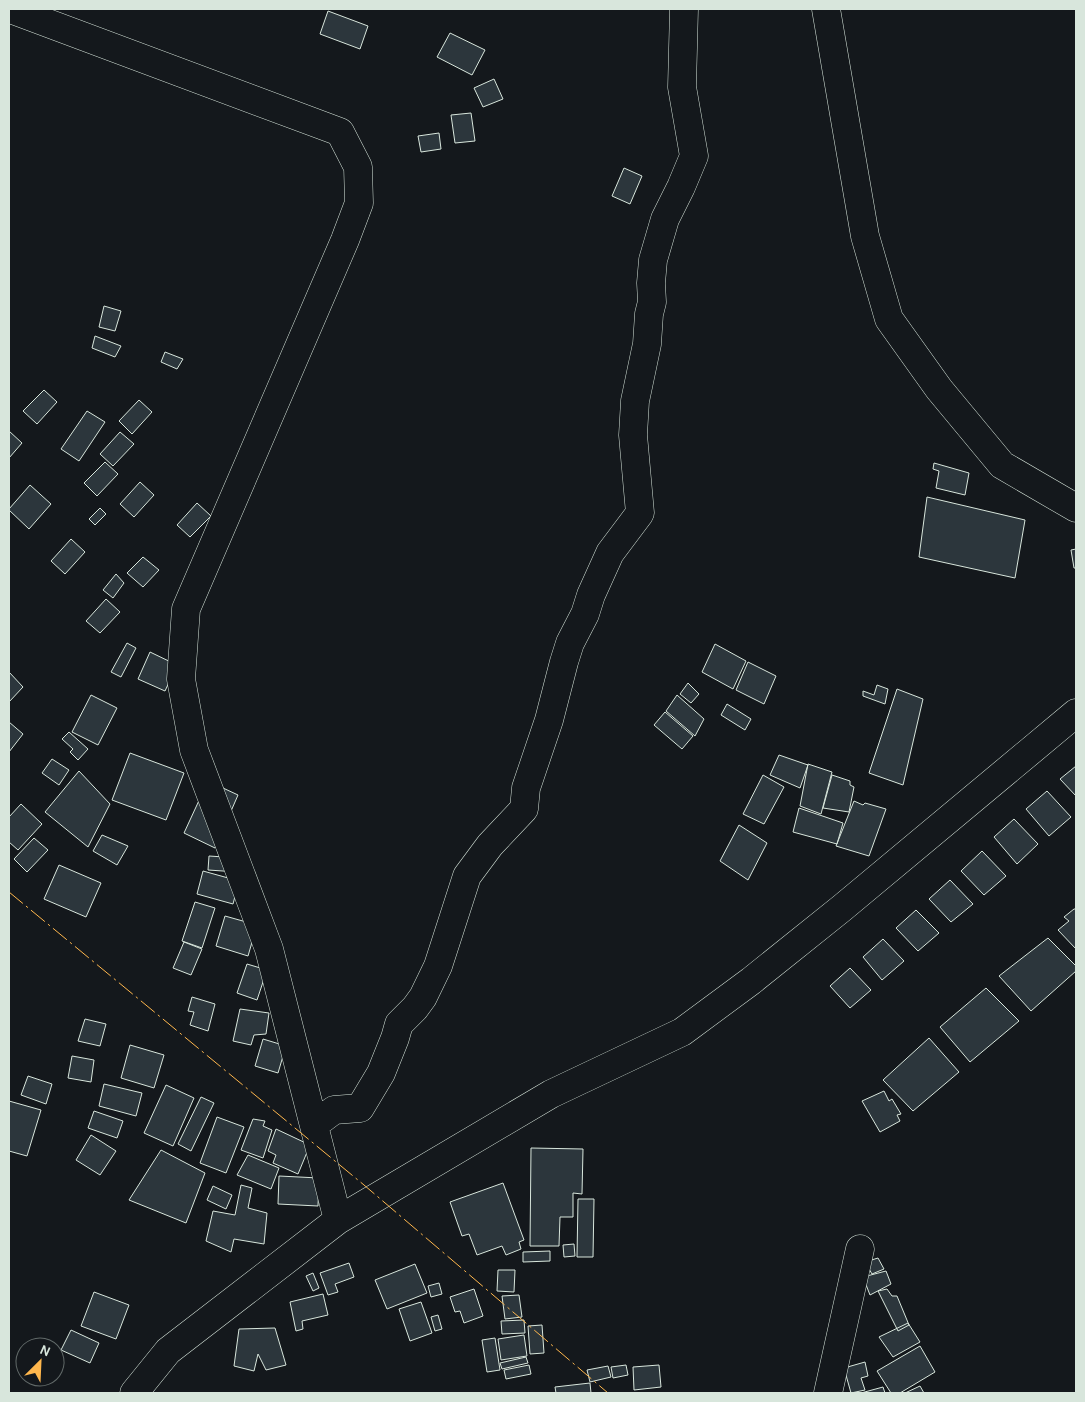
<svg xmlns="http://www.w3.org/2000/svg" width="1085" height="1402" viewBox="0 0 1085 1402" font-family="Karla,sans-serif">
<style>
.building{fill:#2c363c;stroke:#d8e6dc}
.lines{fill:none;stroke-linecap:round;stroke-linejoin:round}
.minor-casing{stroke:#d8e6dc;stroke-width:29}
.minor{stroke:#14181c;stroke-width:28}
.power{stroke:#ffb74d;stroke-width:1;stroke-dasharray:18 4 2.5 4;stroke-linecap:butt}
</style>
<rect width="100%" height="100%" fill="#14181c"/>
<!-- building -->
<path class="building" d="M 328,11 L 368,26 L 360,49 L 320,34 Z
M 450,33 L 485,50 L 472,75 L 437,57 Z
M 494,79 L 503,99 L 483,107 L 474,88 Z
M 471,113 L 475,141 L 455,143 L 451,115 Z
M 439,133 L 441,149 L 421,152 L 418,136 Z
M 624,168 L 642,176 L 630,204 L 612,196 Z
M 104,306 L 121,311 L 115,331 L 99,327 Z
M 95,336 L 121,346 L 115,357 L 92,348 Z
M 165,352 L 183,359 L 177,369 L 161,362 Z
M 44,390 L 57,402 L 37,424 L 23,411 Z
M 139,400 L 152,412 L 132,434 L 119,421 Z
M 87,411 L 105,422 L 79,461 L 61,449 Z
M 9,431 L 22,443 L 9,458 Z
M 120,432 L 134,444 L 113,466 L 100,454 Z
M 105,462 L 118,474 L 97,496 L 84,483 Z
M 934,463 L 969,473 L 965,495 L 936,488 L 939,471 L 933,469 Z
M 140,482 L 154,495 L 134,517 L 120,504 Z
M 30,485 L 51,504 L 29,529 L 9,510 L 9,509 Z
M 927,497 L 1025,520 L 1015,578 L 919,557 Z
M 197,503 L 211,516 L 190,537 L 177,525 Z
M 100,508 L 106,514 L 95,525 L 89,519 Z
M 71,539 L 85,552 L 65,574 L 51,561 Z
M 1076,549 L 1076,568 L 1074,568 L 1071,550 Z
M 143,557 L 159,570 L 143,587 L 127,573 Z
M 116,574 L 124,583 L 113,598 L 103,590 Z
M 106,599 L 120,612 L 100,633 L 86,621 Z
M 127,643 L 136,648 L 121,677 L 111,672 Z
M 715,644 L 746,661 L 733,689 L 702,672 Z
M 150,652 L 177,665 L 165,691 L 138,679 Z
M 748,662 L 776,676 L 764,704 L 736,690 Z
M 9,672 L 23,687 L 9,702 Z
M 688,683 L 699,694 L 691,703 L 680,694 Z
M 877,685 L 888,689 L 885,704 L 863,696 L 863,691 L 874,695 Z
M 897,689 L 923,699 L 903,785 L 869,773 Z
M 91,695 L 117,708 L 98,745 L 72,732 Z
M 677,695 L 704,719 L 695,736 L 666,711 Z
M 727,704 L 751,719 L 745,730 L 721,715 Z
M 665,712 L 693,736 L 682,749 L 654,725 Z
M 9,722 L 23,734 L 9,752 Z
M 69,732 L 88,749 L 78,760 L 70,752 L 73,749 L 62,739 Z
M 130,753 L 184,773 L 166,820 L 112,800 Z
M 779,755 L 808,765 L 800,788 L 770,775 Z
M 52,759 L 69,770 L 59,785 L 42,773 Z
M 808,764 L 832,772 L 821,814 L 800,806 Z
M 1076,766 L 1076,796 L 1060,779 Z
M 79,771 L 110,804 L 88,847 L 45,812 Z
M 763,775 L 784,787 L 764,824 L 743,814 Z
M 832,775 L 850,781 L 850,785 L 854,787 L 849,812 L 823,808 Z
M 208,781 L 238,795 L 215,848 L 184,833 Z
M 1047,791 L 1071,817 L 1049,836 L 1026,809 Z
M 854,801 L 863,805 L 865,803 L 886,809 L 869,856 L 836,846 Z
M 21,804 L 42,824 L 18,850 L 9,842 L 9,817 Z
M 799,808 L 843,823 L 837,844 L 793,832 Z
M 1014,819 L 1038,844 L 1017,864 L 994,837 Z
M 739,825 L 767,843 L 748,880 L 720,861 Z
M 102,835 L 128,846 L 117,865 L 93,851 Z
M 34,838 L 48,850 L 27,872 L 14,859 Z
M 982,851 L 1006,876 L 984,895 L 961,871 Z
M 209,856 L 239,858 L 238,872 L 208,870 Z
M 59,865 L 101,883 L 86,917 L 44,899 Z
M 203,871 L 239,881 L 233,904 L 197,894 Z
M 950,880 L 973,904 L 951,922 L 929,899 Z
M 195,902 L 215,908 L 202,948 L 182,941 Z
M 1074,909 L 1076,909 L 1076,949 L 1058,930 L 1069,921 L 1064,917 Z
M 916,910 L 939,933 L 918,951 L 896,928 Z
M 225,916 L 257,925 L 248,956 L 216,946 Z
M 1048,938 L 1076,966 L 1076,971 L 1031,1011 L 999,976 Z
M 883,939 L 904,961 L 882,980 L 863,957 Z
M 184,942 L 202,949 L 191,975 L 173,968 Z
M 247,964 L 267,970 L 257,1000 L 237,993 Z
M 850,968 L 871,990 L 850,1008 L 830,986 Z
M 986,988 L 1019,1021 L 970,1062 L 940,1027 Z
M 192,997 L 215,1004 L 208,1031 L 190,1025 L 194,1012 L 188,1011 Z
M 240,1009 L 269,1013 L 266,1034 L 254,1035 L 251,1045 L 233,1041 Z
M 85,1019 L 106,1024 L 100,1046 L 78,1041 Z
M 929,1038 L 959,1072 L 913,1111 L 883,1080 Z
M 263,1039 L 286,1046 L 278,1073 L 255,1066 Z
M 130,1045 L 164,1055 L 154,1088 L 121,1078 Z
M 72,1056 L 94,1060 L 91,1082 L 68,1078 Z
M 28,1076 L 52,1084 L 46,1104 L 21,1095 Z
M 104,1084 L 142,1093 L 136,1116 L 99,1106 Z
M 166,1085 L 194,1098 L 173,1146 L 144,1133 Z
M 884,1091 L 889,1101 L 892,1099 L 901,1114 L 897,1115 L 900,1121 L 880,1132 L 862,1101 Z
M 201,1097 L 214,1103 L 191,1151 L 178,1144 Z
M 9,1101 L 41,1110 L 27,1156 L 9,1151 Z
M 94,1111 L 123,1121 L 117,1138 L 88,1128 Z
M 217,1117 L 244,1127 L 226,1173 L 200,1163 Z
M 253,1119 L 265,1121 L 263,1126 L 272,1130 L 263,1158 L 241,1150 Z
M 276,1129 L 310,1145 L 298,1174 L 273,1163 L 276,1155 L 268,1151 Z
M 91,1135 L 116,1151 L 100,1175 L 76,1160 Z
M 531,1148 L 583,1149 L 582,1194 L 573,1193 L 573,1217 L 560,1217 L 559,1246 L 530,1246 Z
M 161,1150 L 205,1173 L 186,1223 L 129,1200 Z
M 248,1155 L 279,1168 L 271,1189 L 237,1175 Z
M 279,1176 L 319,1178 L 318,1206 L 278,1204 Z
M 503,1183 L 524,1240 L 519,1242 L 521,1249 L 506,1255 L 502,1246 L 477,1255 L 469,1234 L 462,1236 L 450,1202 Z
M 241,1185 L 252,1188 L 248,1208 L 267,1213 L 264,1244 L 234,1239 L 231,1252 L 206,1241 L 213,1211 L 235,1215 Z
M 213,1186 L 232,1195 L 226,1209 L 207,1200 Z
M 578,1199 L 594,1199 L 593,1257 L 577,1257 Z
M 574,1244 L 575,1256 L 564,1257 L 563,1245 Z
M 550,1251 L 550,1261 L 523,1262 L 523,1252 Z
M 878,1258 L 884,1269 L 872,1274 L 865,1262 Z
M 349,1263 L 354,1277 L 335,1284 L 338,1292 L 328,1295 L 320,1273 Z
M 415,1264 L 427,1293 L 387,1309 L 375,1280 Z
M 498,1270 L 515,1270 L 514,1292 L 497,1291 Z
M 886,1271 L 891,1284 L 870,1295 L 863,1277 Z
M 313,1273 L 319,1288 L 313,1291 L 306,1276 Z
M 439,1283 L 442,1294 L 431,1297 L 428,1286 Z
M 474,1289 L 483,1316 L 464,1323 L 460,1311 L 455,1312 L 450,1297 Z
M 887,1289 L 892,1296 L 897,1296 L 909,1325 L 898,1331 L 878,1291 Z
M 94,1292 L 129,1305 L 116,1339 L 81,1326 Z
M 323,1294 L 328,1315 L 302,1321 L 303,1329 L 296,1331 L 290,1302 Z
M 519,1295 L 522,1317 L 505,1319 L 502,1296 Z
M 421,1302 L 432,1333 L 410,1341 L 399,1309 Z
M 438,1315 L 442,1329 L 435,1331 L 431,1317 Z
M 524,1320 L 525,1333 L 502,1334 L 501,1321 Z
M 908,1323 L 920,1342 L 893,1357 L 879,1337 Z
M 542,1325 L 544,1353 L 530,1354 L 528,1326 Z
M 275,1328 L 286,1365 L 266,1370 L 258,1354 L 254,1371 L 234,1366 L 239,1329 Z
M 71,1330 L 99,1343 L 90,1363 L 61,1350 Z
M 524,1335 L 527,1356 L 501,1360 L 498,1339 Z
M 495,1338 L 500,1370 L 487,1372 L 482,1340 Z
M 920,1346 L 935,1372 L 900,1393 L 891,1393 L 877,1371 Z
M 526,1357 L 528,1363 L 502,1369 L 500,1363 Z
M 865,1362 L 868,1376 L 861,1378 L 865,1390 L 851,1393 L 844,1368 Z
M 529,1365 L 531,1374 L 506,1379 L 504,1370 Z
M 626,1365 L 628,1375 L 613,1378 L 611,1367 Z
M 659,1365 L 661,1387 L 634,1390 L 633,1367 Z
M 608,1366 L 611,1377 L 590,1382 L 587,1370 Z
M 590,1383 L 591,1393 L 556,1393 L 555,1387 Z
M 920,1386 L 924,1393 L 905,1393 Z
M 883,1387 L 885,1393 L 861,1393 Z"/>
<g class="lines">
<defs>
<path id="minor" d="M 10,9 L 340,132 L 358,167 L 359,203 L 345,240 L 186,609 L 181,679 L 194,750 L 269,949 L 338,1220
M 826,9 L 865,236 L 889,319 L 939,389 L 1002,465 L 1076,508
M 314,1125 L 334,1110 L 360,1108 L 381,1073 L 395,1038 L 399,1024 L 415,1008 L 423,997 L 438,966 L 467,876 L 490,845 L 524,809 L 526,788 L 549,720 L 564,662 L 570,643 L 585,614 L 591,595 L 610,553 L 640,513 L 633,435 L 635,401 L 647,344 L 649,314 L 652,302 L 651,283 L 653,260 L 665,219 L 681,187 L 694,156 L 682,87 L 684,9
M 134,1393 L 168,1351 L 338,1220 L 551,1094 L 682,1032 L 751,981 L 842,908 L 1076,713
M 828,1393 L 860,1249"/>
</defs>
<!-- minor casing -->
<use href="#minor" class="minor-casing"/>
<!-- minor -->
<use href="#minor" class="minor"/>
<!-- power -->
<path class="power" d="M 9,892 L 364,1185 L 608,1393"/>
</g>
<!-- border -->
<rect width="1085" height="1402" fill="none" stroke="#d8e6dc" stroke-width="20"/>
<!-- north arrow -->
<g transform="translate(40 1362) rotate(24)"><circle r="24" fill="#14181c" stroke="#626a69"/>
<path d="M0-4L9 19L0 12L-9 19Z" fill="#ffb74d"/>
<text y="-8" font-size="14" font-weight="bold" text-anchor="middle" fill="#d8e6dc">N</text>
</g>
</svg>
